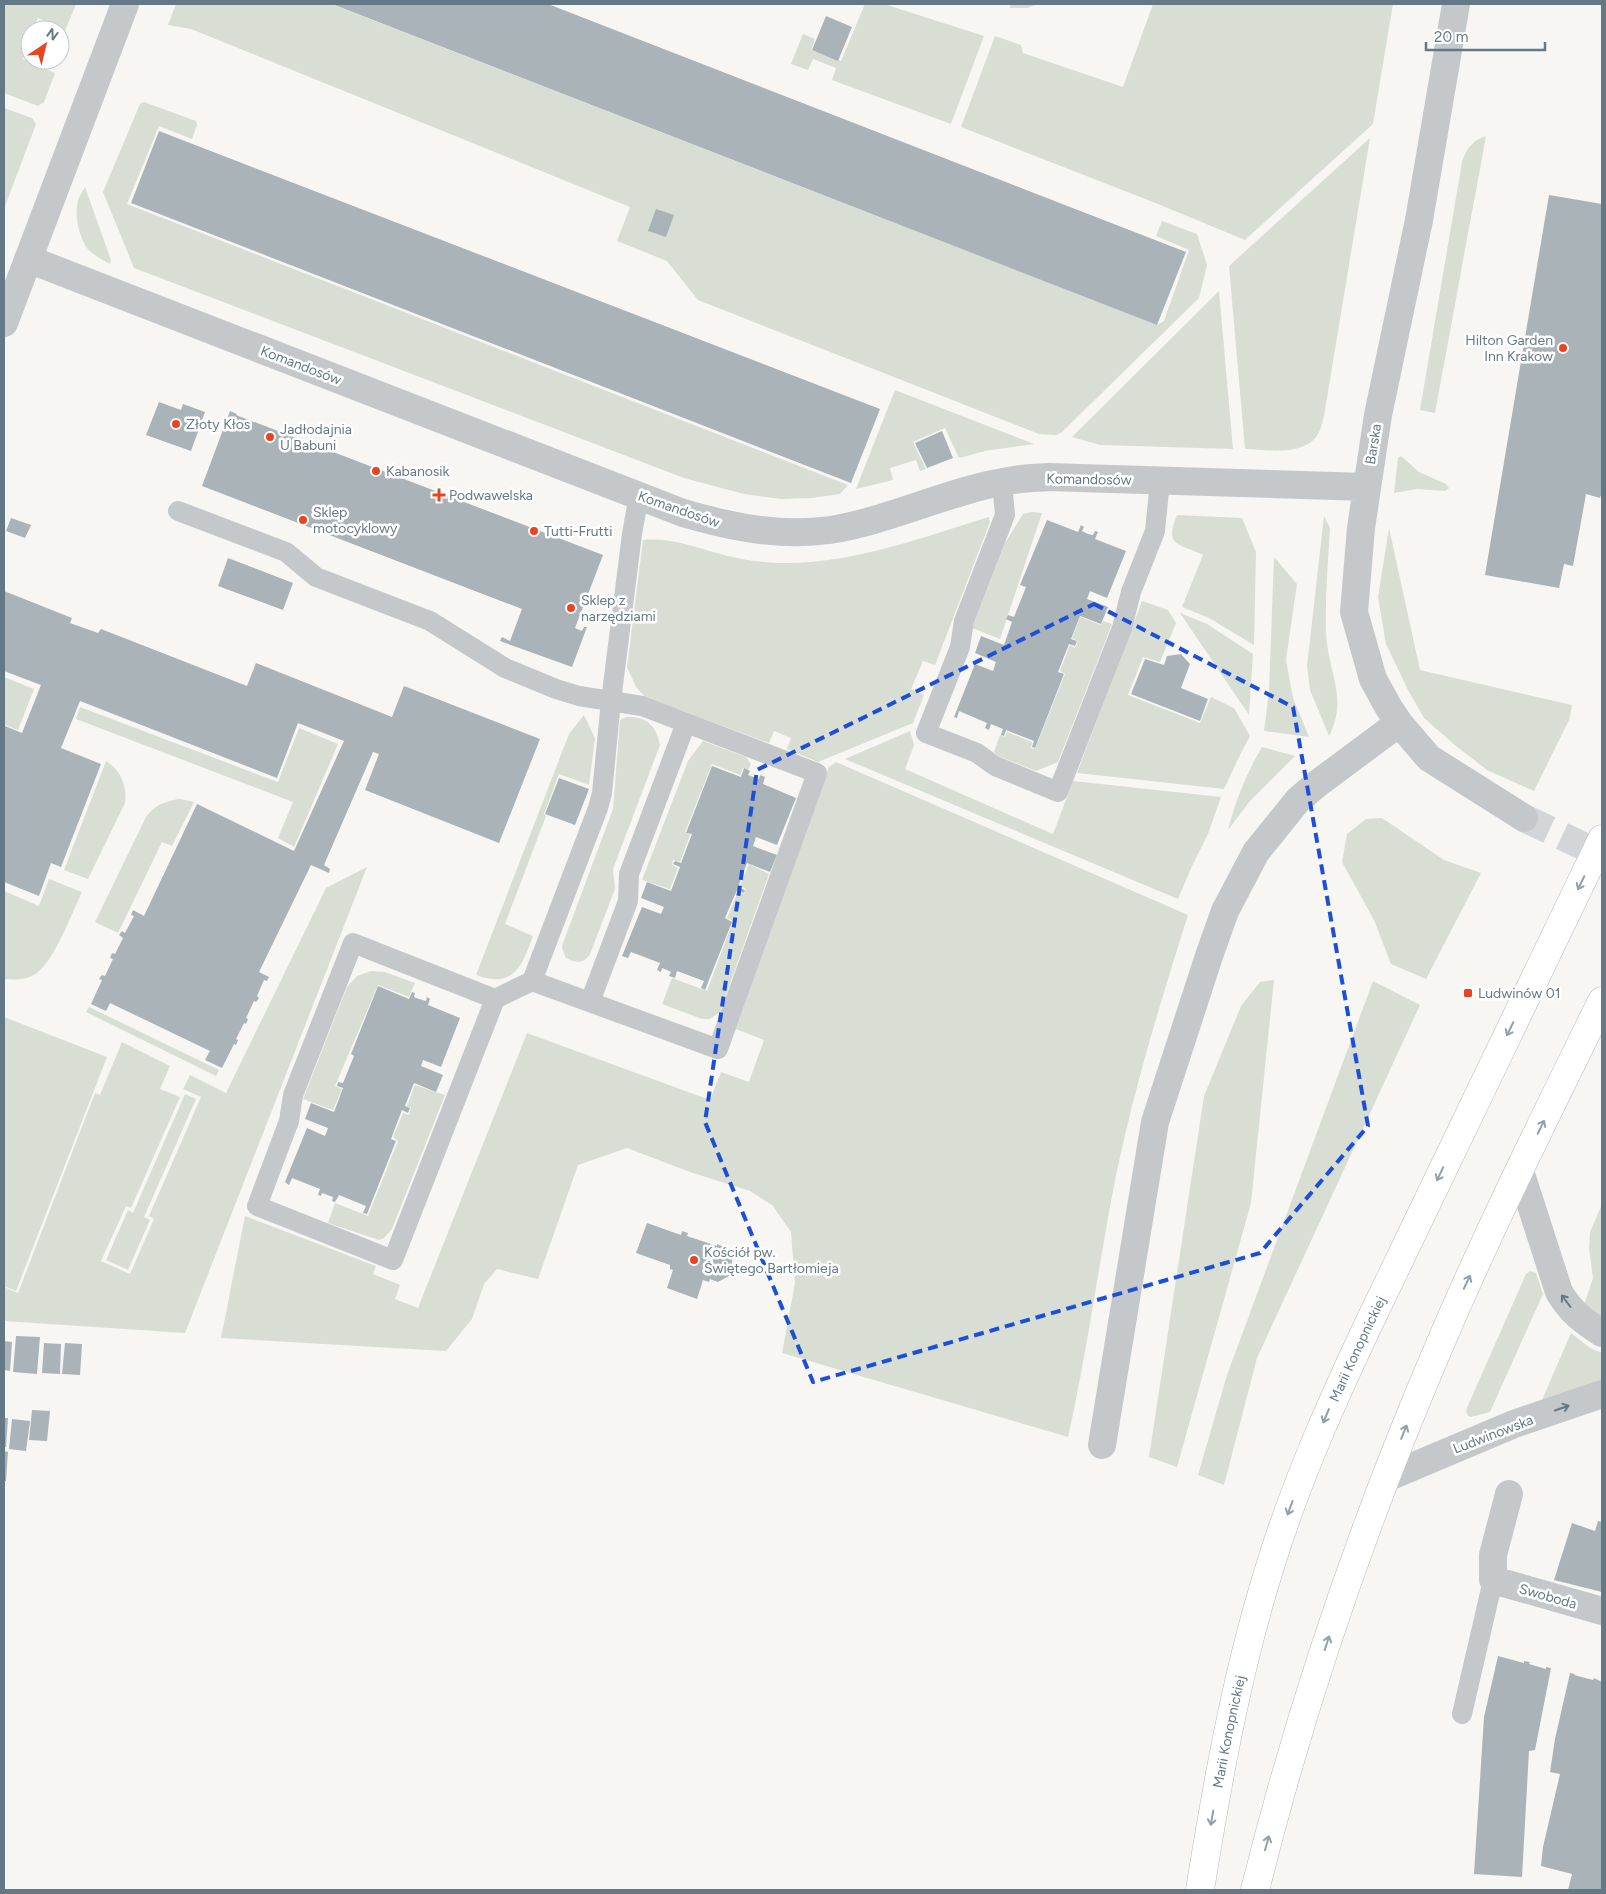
<svg xmlns="http://www.w3.org/2000/svg" width="1606" height="1894" viewBox="0 0 1606 1894" font-family="Figtree,sans-serif">
<style>
.green{fill:#d8ded4}
.building{fill:#aab3b8}
.lines{fill:none;stroke-linecap:round;stroke-linejoin:round}
.street-tunnel{stroke:#d2d6d8;stroke-width:28;stroke-dasharray:28 14;stroke-linecap:butt}
.primary-casing{stroke:#b5babd;stroke-width:29}
.lane{stroke:#c4c8cb;stroke-width:20}
.street{stroke:#c4c8cb;stroke-width:28}
.primary{stroke:#fff;stroke-width:28}
.oneway{stroke:#92a0aa}
.oneway2{stroke:#647885}
.marked{fill:none;stroke:#1d4ed8;stroke-width:4;stroke-dasharray:10 6;stroke-linejoin:round}
.poi-dot{fill:#ea431f;stroke:#fff;stroke-width:2}
.labels{text-anchor:middle;stroke-width:5;stroke-linejoin:round;paint-order:stroke}
.poi-label{font-size:14px;fill:#647885;stroke:#fff;text-anchor:start}
.street-label{font-size:14px;fill:#647885;stroke:#fff}
</style>
<rect width="100%" height="100%" fill="#f7f6f3"/>
<!-- green -->
<path class="green" d="M 4,4 L 76,4 L 65,31 L 38,18 L 33,30 L 30,30 L 30,39 L 23,59 L 55,73 L 44,102 L 38,106 L 4,93 Z
M 176,4 L 331,4 L 1157,325 L 1164,321 L 1189,250 L 1156,236 L 1162,221 L 1197,234 L 1207,265 L 1199,298 L 1062,432 L 1056,435 L 1039,434 L 698,300 L 667,261 L 617,241 L 630,207 L 191,29 L 168,25 Z
M 865,4 L 884,4 L 984,36 L 951,124 L 832,80 L 836,68 L 813,59 L 808,70 L 791,64 L 803,34 L 815,39 L 811,50 L 841,61 Z
M 1011,4 L 1038,4 L 1027,8 L 1010,8 Z
M 1153,4 L 1393,4 L 1373,124 L 1245,240 L 1158,204 L 961,127 L 995,36 L 1021,45 L 1023,53 L 1123,87 Z
M 144,102 L 196,121 L 197,125 L 192,139 L 159,126 L 127,204 L 848,485 L 840,494 L 812,498 L 781,499 L 744,494 L 684,478 L 134,268 L 103,192 L 140,104 Z
M 4,108 L 32,118 L 36,124 L 4,209 Z
M 1486,136 L 1435,413 L 1420,410 L 1462,162 C 1466,149 1473,140 1486,136 Z
M 1370,138 L 1324,416 C 1322,421 1322,427 1319,432 C 1307,457 1267,450 1245,449 L 1229,266 Z
M 85,187 L 111,260 L 110,264 C 102,260 93,255 87,248 C 79,237 74,214 78,201 C 79,196 83,191 85,187 Z
M 1219,291 L 1233,449 L 1100,445 L 1072,437 Z
M 895,390 L 1034,444 L 985,451 L 959,458 L 945,428 L 913,442 L 926,469 L 920,471 L 916,460 L 890,468 L 893,480 L 856,489 Z
M 1401,456 L 1419,472 L 1446,484 L 1449,488 L 1446,491 L 1417,489 L 1394,493 L 1398,458 Z
M 1032,512 L 1042,513 L 1000,639 L 972,628 L 1005,543 L 1023,514 Z
M 1177,515 L 1242,518 L 1256,552 L 1254,645 L 1209,618 L 1182,607 L 1203,555 C 1178,543 1164,547 1177,515 Z
M 1324,516 L 1330,528 C 1328,562 1325,597 1326,631 C 1327,671 1349,698 1329,736 L 1310,690 L 1307,666 Z
M 989,517 L 990,522 L 935,665 L 923,661 L 911,689 L 924,695 L 913,723 L 818,762 L 787,749 L 791,738 L 774,731 L 769,743 L 645,697 L 636,687 L 627,667 L 643,540 C 673,537 699,549 728,556 C 744,560 761,562 777,563 C 850,565 920,538 989,517 Z
M 1389,528 L 1420,670 L 1572,705 L 1569,720 L 1534,791 L 1487,770 L 1456,746 L 1424,718 L 1408,690 L 1386,644 L 1378,597 Z
M 1274,557 L 1297,584 L 1286,660 L 1293,698 L 1309,737 L 1264,731 L 1269,691 Z
M 1142,601 L 1168,610 L 1176,623 L 1160,662 L 1143,657 L 1128,695 L 1200,723 L 1211,697 L 1234,708 L 1250,736 L 1240,755 L 1224,789 L 1077,773 Z
M 1180,613 L 1207,624 L 1253,654 L 1249,715 Z
M 1080,617 L 1101,625 L 1103,621 L 1112,624 L 1058,762 L 1036,771 L 998,756 L 994,752 L 1000,735 L 1005,737 L 1007,732 L 1032,742 L 1031,748 L 1035,749 L 1065,674 L 1060,671 L 1070,645 L 1075,648 L 1078,641 L 1072,638 Z
M 4,677 L 34,689 L 18,730 L 5,725 L 4,727 Z
M 80,707 L 278,782 L 299,728 L 338,744 L 294,847 L 278,838 L 293,802 L 76,719 Z
M 584,715 L 595,738 L 589,785 L 559,774 L 544,814 L 546,816 L 505,924 L 533,936 C 522,966 514,989 476,975 L 569,734 Z
M 627,717 C 646,716 657,726 660,745 L 613,869 L 615,889 L 590,954 C 584,964 576,963 566,958 L 562,948 L 563,943 L 613,809 L 620,720 Z
M 910,731 L 914,745 L 905,769 L 1053,834 L 1073,781 L 1221,797 L 1208,834 L 1192,866 L 1178,899 L 845,759 Z
M 703,741 L 746,757 L 751,764 L 748,770 L 743,768 L 740,775 L 712,764 L 685,832 L 690,835 L 680,862 L 673,860 L 672,865 L 678,868 L 670,889 L 642,880 L 688,761 Z
M 1262,747 L 1295,756 L 1250,801 L 1228,830 C 1236,800 1246,774 1262,747 Z
M 106,761 C 121,770 127,786 125,803 L 88,879 L 64,870 Z
M 836,762 L 1188,915 C 1159,1007 1130,1101 1112,1196 C 1097,1276 1086,1357 1068,1437 L 782,1353 L 795,1283 L 791,1232 L 772,1205 L 750,1191 L 690,1172 L 627,1148 L 578,1165 L 538,1279 L 497,1269 L 484,1284 L 472,1319 L 446,1351 L 221,1338 L 245,1216 L 376,1266 L 373,1274 L 400,1285 L 395,1299 L 418,1308 L 527,1033 L 710,1100 L 721,1072 L 749,1082 L 764,1040 L 736,1029 L 829,767 Z
M 180,799 L 194,802 L 172,846 L 162,842 L 118,933 L 95,922 L 146,817 C 155,805 165,801 180,799 Z
M 1382,818 L 1444,860 L 1481,873 L 1426,979 L 1391,964 L 1374,920 L 1342,862 L 1347,834 L 1366,819 Z
M 749,864 L 769,874 L 720,1012 L 710,1019 L 702,1019 L 662,1004 L 672,978 L 707,991 L 733,921 L 727,918 L 738,892 L 744,894 L 746,889 L 740,886 Z
M 367,867 L 185,1333 L 4,1321 L 4,1287 L 18,1293 L 95,1093 L 100,1095 L 122,1042 L 170,1066 L 160,1089 L 180,1097 L 131,1208 L 126,1206 L 101,1261 L 130,1274 L 154,1219 L 149,1216 L 201,1097 L 183,1089 L 190,1075 L 226,1093 L 326,888 Z
M 49,879 L 82,892 C 72,913 55,959 37,973 C 27,980 16,980 4,979 L 4,891 L 39,906 Z
M 371,971 L 385,972 L 415,983 L 409,997 L 378,985 L 335,1086 L 342,1089 L 333,1110 L 303,1099 L 347,987 L 357,976 Z
M 1274,980 L 1251,1203 L 1177,1467 L 1149,1457 L 1204,1096 L 1241,1006 L 1260,982 Z
M 1373,981 L 1420,1005 L 1257,1358 L 1224,1485 L 1198,1475 L 1227,1375 Z
M 89,1007 L 219,1070 L 216,1076 L 86,1012 Z
M 4,1017 L 107,1057 L 16,1291 L 4,1286 Z
M 415,1085 L 445,1095 L 392,1229 L 384,1238 L 379,1240 L 328,1223 L 335,1203 L 368,1216 L 398,1141 L 393,1137 L 403,1113 L 409,1115 L 411,1108 L 407,1106 Z
M 185,1094 L 196,1099 L 144,1217 L 150,1220 L 128,1270 L 106,1260 L 128,1210 L 133,1213 Z
M 1602,1204 L 1602,1320 L 1584,1305 L 1593,1278 L 1589,1249 L 1590,1232 Z
M 1530,1271 L 1536,1273 L 1543,1294 L 1490,1412 L 1471,1417 L 1468,1416 L 1466,1410 L 1526,1274 Z
M 1571,1333 L 1590,1348 L 1602,1353 L 1602,1384 L 1542,1400 Z"/>
<!-- building -->
<path class="building" d="M 332,4 L 548,4 L 1186,252 L 1157,325 Z
M 826,16 L 852,27 L 838,61 L 812,50 Z
M 40,25 L 53,30 L 38,30 Z
M 159,131 L 880,409 L 851,483 L 131,203 Z
M 1549,195 L 1602,204 L 1602,492 L 1600,498 L 1586,494 L 1573,566 L 1564,564 L 1559,588 L 1485,575 Z
M 656,209 L 674,215 L 666,237 L 648,231 Z
M 159,402 L 181,410 L 183,404 L 205,412 L 191,451 L 146,435 Z
M 230,411 L 237,414 L 236,415 L 603,555 L 575,628 L 582,631 L 584,627 L 587,627 L 572,667 L 500,641 L 502,637 L 510,641 L 522,609 L 202,486 Z
M 942,431 L 953,458 L 927,468 L 915,443 Z
M 11,518 L 31,525 L 25,538 L 6,531 Z
M 1047,520 L 1078,532 L 1081,525 L 1084,527 L 1082,531 L 1088,534 L 1093,535 L 1095,531 L 1098,532 L 1095,539 L 1126,551 L 1107,598 L 1090,591 L 1087,599 L 1108,607 L 1101,624 L 1080,616 L 1071,639 L 1077,641 L 1075,646 L 1069,644 L 1058,672 L 1064,674 L 1035,748 L 1032,747 L 1034,741 L 1006,730 L 1004,736 L 1001,735 L 1003,729 L 991,724 L 989,730 L 985,728 L 987,723 L 959,711 L 957,718 L 954,717 L 975,664 L 993,671 L 996,662 L 975,653 L 981,636 L 1004,645 L 1012,622 L 1006,619 L 1008,615 L 1014,617 L 1026,587 L 1020,585 Z
M 228,558 L 293,583 L 283,610 L 218,586 Z
M 4,591 L 72,618 L 70,623 L 98,633 L 101,629 L 247,686 L 256,663 L 392,717 L 404,686 L 540,739 L 499,843 L 365,790 L 379,754 L 373,752 L 324,865 L 330,869 L 329,873 L 311,865 L 259,972 L 269,977 L 267,981 L 264,980 L 257,996 L 259,998 L 256,1002 L 254,1001 L 246,1018 L 248,1019 L 246,1024 L 244,1023 L 236,1039 L 238,1040 L 236,1045 L 234,1044 L 222,1068 L 205,1060 L 210,1051 L 110,1003 L 106,1011 L 91,1004 L 102,980 L 99,979 L 102,975 L 105,976 L 113,959 L 110,958 L 112,953 L 115,954 L 123,938 L 119,935 L 122,931 L 125,933 L 134,916 L 131,915 L 133,910 L 144,916 L 197,804 L 294,851 L 344,741 L 298,723 L 277,778 L 80,701 L 61,748 L 101,764 L 61,867 L 51,863 L 39,896 L 4,882 L 4,730 L 5,726 L 22,733 L 41,685 L 4,671 Z
M 1181,654 L 1190,664 L 1181,688 L 1208,699 L 1200,721 L 1131,694 L 1145,659 L 1164,665 L 1167,656 Z
M 712,766 L 741,777 L 744,768 L 750,771 L 748,775 L 759,779 L 760,775 L 765,777 L 763,784 L 796,798 L 777,845 L 756,837 L 753,846 L 777,855 L 770,872 L 747,863 L 738,887 L 745,890 L 744,893 L 737,890 L 725,918 L 732,922 L 705,990 L 701,988 L 704,981 L 677,971 L 675,978 L 669,976 L 671,972 L 667,970 L 662,968 L 661,972 L 657,970 L 660,963 L 631,952 L 628,958 L 622,956 L 642,907 L 661,914 L 664,907 L 641,898 L 647,882 L 671,891 L 680,867 L 673,864 L 675,861 L 681,863 L 692,834 L 686,833 Z
M 559,778 L 589,789 L 575,825 L 545,814 Z
M 378,986 L 409,999 L 412,992 L 415,993 L 414,997 L 419,999 L 426,1001 L 427,997 L 430,999 L 428,1005 L 460,1018 L 441,1067 L 423,1060 L 421,1066 L 443,1075 L 436,1092 L 414,1083 L 405,1106 L 410,1108 L 408,1113 L 402,1110 L 391,1139 L 396,1141 L 367,1214 L 363,1213 L 366,1206 L 339,1195 L 335,1202 L 332,1201 L 333,1197 L 322,1193 L 321,1196 L 318,1195 L 320,1189 L 292,1178 L 289,1185 L 285,1182 L 307,1128 L 325,1136 L 328,1128 L 305,1119 L 311,1103 L 334,1112 L 343,1088 L 337,1086 L 338,1082 L 343,1083 L 354,1056 L 351,1054 Z
M 647,1223 L 681,1235 L 682,1231 L 688,1233 L 687,1236 L 717,1246 L 717,1244 L 722,1246 L 722,1248 L 732,1257 L 732,1270 L 729,1276 L 718,1282 L 710,1279 L 709,1282 L 703,1280 L 697,1299 L 667,1288 L 673,1270 L 670,1269 L 670,1265 L 636,1253 Z
M 16,1336 L 40,1337 L 37,1374 L 13,1372 Z
M 4,1341 L 12,1342 L 10,1371 L 4,1370 Z
M 44,1343 L 61,1344 L 60,1374 L 42,1373 Z
M 65,1343 L 82,1344 L 80,1375 L 62,1374 Z
M 32,1410 L 50,1411 L 47,1441 L 29,1440 Z
M 4,1418 L 8,1418 L 6,1447 L 4,1447 Z
M 12,1419 L 30,1421 L 26,1451 L 9,1449 Z
M 4,1451 L 8,1452 L 6,1481 L 4,1481 Z
M 1598,1521 L 1602,1522 L 1602,1592 L 1554,1580 L 1572,1523 L 1595,1531 Z
M 1498,1656 L 1524,1663 L 1524,1661 L 1530,1662 L 1529,1664 L 1546,1669 L 1546,1667 L 1551,1668 L 1535,1750 L 1529,1751 L 1522,1877 L 1474,1874 L 1484,1717 Z
M 1570,1673 L 1575,1674 L 1574,1675 L 1593,1680 L 1594,1678 L 1602,1682 L 1602,1890 L 1568,1890 L 1572,1874 L 1541,1866 L 1543,1847 L 1560,1774 L 1550,1772 L 1555,1739 Z"/>
<g class="lines">
<!-- street-tunnel -->
<path class="street-tunnel" d="M 1524,818 L 1602,855"/>
<defs>
<g id="primary">
<path id="s1" d="M 1200,1890 C 1218,1778 1238,1666 1273,1557 C 1299,1475 1334,1397 1371,1319 L 1602,839"/>
<path d="M 1255,1890 C 1301,1705 1363,1524 1438,1349 C 1488,1231 1546,1115 1602,1001"/>
</g>
</defs>
<!-- primary casing -->
<use href="#primary" class="primary-casing"/>
<!-- lane -->
<path class="lane" d="M 1002,482 L 1005,515 L 964,621 L 960,647 L 926,733 L 977,753 L 995,766 L 1058,792 L 1122,628 L 1131,592 L 1155,531 L 1160,481
M 178,511 L 286,552 L 316,577 L 430,621 L 505,668 L 556,689 L 579,696 L 642,706 L 817,773 L 718,1049 L 532,981
M 495,999 L 353,943 L 293,1095 L 289,1121 L 257,1206 L 393,1260 L 495,999 L 532,981 L 598,808 L 602,793 L 611,701 L 632,534 L 639,495
M 590,1002 L 628,901 L 629,874 L 686,723
M 1462,1714 L 1493,1580"/>
<!-- street -->
<path class="street" d="M 1456,4 L 1419,220 L 1378,415 L 1361,528 L 1354,612 L 1373,679 L 1389,708 L 1399,723 L 1429,758 L 1524,818
M 28,259 L 683,513 C 732,527 779,537 830,530 C 893,520 951,489 1014,480 C 1025,478 1037,478 1048,477 L 1366,487
M 4,323 L 125,4
M 1520,1171 L 1559,1292 C 1570,1311 1584,1322 1602,1333
M 1102,1445 L 1155,1122 L 1209,956 L 1225,911 L 1256,852 L 1298,800 L 1317,784 L 1399,723
M 1386,1478 L 1514,1424 L 1602,1394
M 1509,1494 L 1493,1555 L 1493,1580 L 1602,1611"/>
<!-- primary -->
<use href="#primary" class="primary"/>
</g>
<!-- one-way arrows -->
<defs><path id="oneway-shaft" d="M-6 0H5M1.5-3L5.5 0L1.5 3" fill="none" stroke-width="1.6" stroke-linecap="round" stroke-linejoin="round" transform="scale(1.25)"/></defs>
<g class="oneway">
<use href="#oneway-shaft" transform="translate(1581 883) rotate(116)"/>
<use href="#oneway-shaft" transform="translate(1510 1029) rotate(116)"/>
<use href="#oneway-shaft" transform="translate(1541 1127) rotate(-64)"/>
<use href="#oneway-shaft" transform="translate(1440 1174) rotate(115)"/>
<use href="#oneway-shaft" transform="translate(1467 1282) rotate(-65)"/>
<use href="#oneway-shaft" transform="translate(1326 1416) rotate(113)"/>
<use href="#oneway-shaft" transform="translate(1404 1432) rotate(-68)"/>
<use href="#oneway-shaft" transform="translate(1290 1508) rotate(110)"/>
<use href="#oneway-shaft" transform="translate(1327 1643) rotate(-72)"/>
<use href="#oneway-shaft" transform="translate(1212 1818) rotate(100)"/>
<use href="#oneway-shaft" transform="translate(1267 1843) rotate(-74)"/>
</g>
<g class="oneway2">
<use href="#oneway-shaft" transform="translate(1566 1301) rotate(-127)"/>
<use href="#oneway-shaft" transform="translate(1562 1408) rotate(-19)"/>
</g>
<!-- marked area -->
<path class="marked" d="M 1094,604 L 1293,707 L 1368,1126 L 1260,1253 L 813,1382 L 705,1122 L 757,770 Z"/>
<!-- markers -->
<g class="poi-dot">
<circle cx="1563" cy="348" r="5"/>
<circle cx="176" cy="424" r="5"/>
<circle cx="270" cy="437" r="5"/>
<circle cx="376" cy="471" r="5"/>
<path d="M436.5 487.5h5v5h5v5h-5v5h-5v-5h-5v-5h5z"/>
<circle cx="303" cy="520" r="5"/>
<circle cx="534" cy="531" r="5"/>
<circle cx="571" cy="608" r="5"/>
<rect x="1463" y="988" width="10" height="10" rx="2.5"/>
<circle cx="694" cy="1260" r="5"/>
</g>
<g class="labels">
<!-- poi labels -->
<g class="poi-label">
<text x="1553" y="345" text-anchor="end">Hilton Garden<tspan x="1553" dy="16">Inn Krakow</tspan></text>
<text x="186" y="429">Złoty Kłos</text>
<text x="280" y="434">Jadłodajnia<tspan x="280" dy="16">U Babuni</tspan></text>
<text x="386" y="476">Kabanosik</text>
<text x="449" y="500">Podwawelska</text>
<text x="313" y="517">Sklep<tspan x="313" dy="16">motocyklowy</tspan></text>
<text x="544" y="536">Tutti-Frutti</text>
<text x="581" y="605">Sklep z<tspan x="581" dy="16">narzędziami</tspan></text>
<text x="1478" y="998">Ludwinów 01</text>
<text x="704" y="1257">Kościół pw.<tspan x="704" dy="16">Świętego Bartłomieja</tspan></text>
</g>
<!-- street labels -->
<g class="street-label">
<text transform="translate(301 365) rotate(21)" y="5">Komandosów</text>
<text transform="translate(1373 444) rotate(-81)" y="5">Barska</text>
<text transform="translate(1089 479) rotate(1)" y="5">Komandosów</text>
<text transform="translate(679 509) rotate(19)" y="5">Komandosów</text>
<text dy="5" stroke="none"><textPath href="#s1" startOffset="566">Marii Konopnickiej</textPath></text>
<text transform="translate(1493 1434) rotate(-21)" y="5">Ludwinowska</text>
<text transform="translate(1548 1596) rotate(16)" y="5">Swoboda</text>
<text dy="5" stroke="none"><textPath href="#s1" startOffset="161">Marii Konopnickiej</textPath></text>
</g>
</g>
<!-- border -->
<rect width="1606" height="1894" fill="none" stroke="#647885" stroke-width="10"/>
<!-- north arrow -->
<g transform="translate(45 45) rotate(35)"><circle r="24" fill="#ffffff" stroke="#c1c9ce"/>
<path d="M0-4L9 19L0 12L-9 19Z" fill="#ea431f"/>
<text y="-8" font-size="14" font-weight="bold" text-anchor="middle" fill="#647885">N</text>
</g>
<!-- scale -->
<path d="M1426 42v8h119v-8" fill="none" stroke="#647885" stroke-width="2.5"/>
<text x="1434" y="42" font-size="15" fill="#647885" stroke="#ffffff" stroke-width="4" paint-order="stroke">20 m</text>
</svg>
